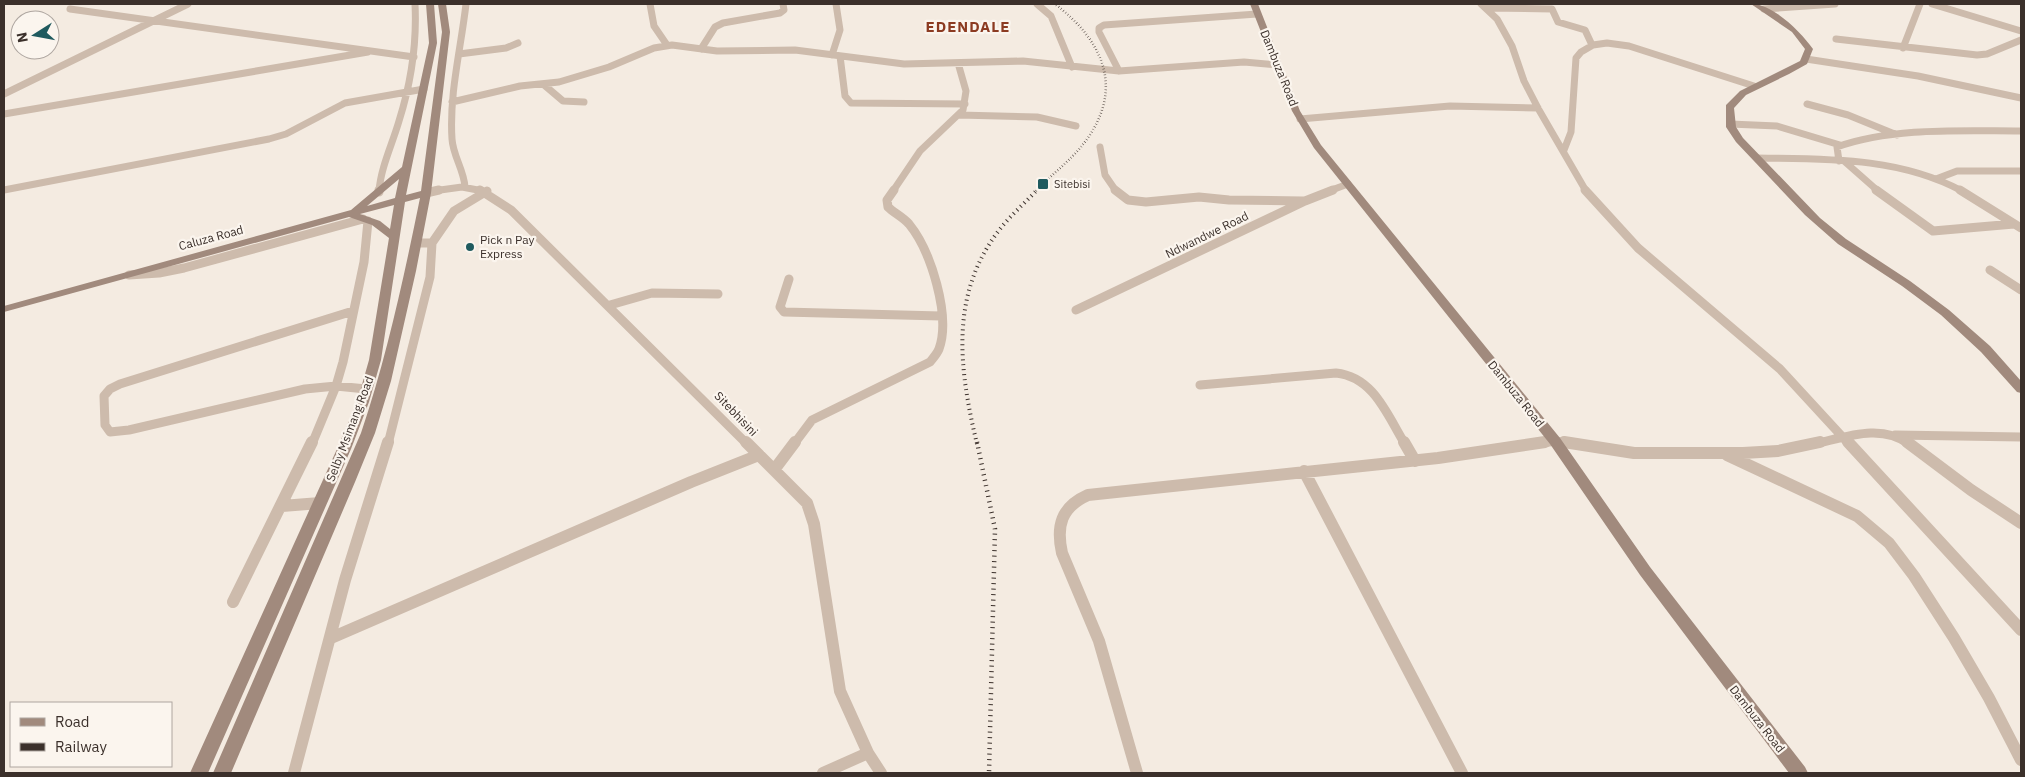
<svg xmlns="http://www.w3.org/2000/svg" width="2025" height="777" viewBox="0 0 2025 777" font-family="'IBM Plex Sans',sans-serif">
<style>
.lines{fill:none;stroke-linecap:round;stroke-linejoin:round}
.street-far2{stroke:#cdbbac;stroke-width:7}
.street-far1{stroke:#cdbbac;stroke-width:9}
.street{stroke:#cdbbac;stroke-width:12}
.secondary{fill:#a18a7d;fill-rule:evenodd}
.rail-far2{stroke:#3b302b;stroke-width:2.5;stroke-dasharray:0.5 2.5;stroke-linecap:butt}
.rail-far1{stroke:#3b302b;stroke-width:4;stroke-dasharray:1 4;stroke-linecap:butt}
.rail{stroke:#3b302b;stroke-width:4.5;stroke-dasharray:1 4.5;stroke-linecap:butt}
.poi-dot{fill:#1f5a5e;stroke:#fbf5ee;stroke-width:2}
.labels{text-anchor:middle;stroke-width:4.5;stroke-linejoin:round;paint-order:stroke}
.far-poi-label{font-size:11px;fill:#3b302b;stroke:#fbf5ee;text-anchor:start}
.street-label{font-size:12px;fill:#3b302b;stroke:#fbf5ee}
.poi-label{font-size:12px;fill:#3b302b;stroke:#fbf5ee;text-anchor:start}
.far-district-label{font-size:15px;font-weight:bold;letter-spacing:1px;fill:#8c3b22;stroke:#fbf5ee}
</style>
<rect width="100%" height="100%" fill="#f4ebe1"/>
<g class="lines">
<!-- street-far2 -->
<path class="street-far2" d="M 650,4 L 654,26 L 667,45
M 1037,4 L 1051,16 L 1072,67
M 1481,4 L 1497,19 L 1512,46 L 1524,81 L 1539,110 L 1586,191
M 1932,4 L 2021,31
M 1487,8 L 1552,9 L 1558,22 L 1585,30 L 1592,45
M 70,9 L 414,57
M 1764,9 L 1835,4
M 1836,39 L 1977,55 L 1987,54 L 2021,40
M 1903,48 L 1920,4
M 701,49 L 715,27 L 723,23 L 780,13 L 784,10 L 783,4
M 459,54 L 506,48 L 518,43
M 832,55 L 840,30 L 836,4
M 840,56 L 845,96 L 851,103 L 965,104
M 1806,59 L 1918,76 L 2021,98
M 1119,71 L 1099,32 L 1099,28 L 1104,25 L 1257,14
M 543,84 L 563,101 L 584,102
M 4,94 L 188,4
M 452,102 L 520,86 L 559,82 L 609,67 L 654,48 L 672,45 L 717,51 L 795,50 L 904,64 L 1023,61 L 1119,71 L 1244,62 L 1278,65
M 1807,104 L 1848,115 L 1897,135
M 4,114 L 368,52
M 959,115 L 1037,117 L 1076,126
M 1300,119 L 1450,106 L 1538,108
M 1730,124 L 1777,126 L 1840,145
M 1100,147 L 1105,175 L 1116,191
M 1564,150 L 1571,132 L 1576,58 L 1581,52 L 1593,45 L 1607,43 L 1629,46 L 1754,86
M 1757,158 C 1827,159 1899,157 1962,191
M 1839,161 L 1837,147 C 1892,127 1962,131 2020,131
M 1844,161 L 1878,191
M 1936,179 L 1957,171 L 2021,171
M 465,187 C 464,170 453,156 452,139 C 449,94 461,48 466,4
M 4,190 L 269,139 L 286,134 L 345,103 L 424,89
M 379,191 C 381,167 392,145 399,121 C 411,83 417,44 415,4
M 433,191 L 462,187 L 483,191
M 893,191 L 920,151 L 963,110 L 966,91 L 958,63
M 1329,191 L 1348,184"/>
<!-- street-far1 -->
<path class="street-far1" d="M 480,190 L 511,210 L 747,444
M 1115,190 L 1128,200 L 1146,202 L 1199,197 L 1229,200 L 1303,201
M 1585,190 L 1638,248 L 1780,369 L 1849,444
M 1876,190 L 1933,231 L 2014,224
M 1960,190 L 2021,228
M 379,192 L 379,190
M 426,193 L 439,190
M 432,243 L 454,211 L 487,191
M 1990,270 L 2021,290
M 129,275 L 159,273 L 184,268 L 363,219
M 789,279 L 780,307 L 784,312 L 941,316
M 610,305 L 652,293 L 718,294
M 1076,310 L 1305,201 L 1333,190
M 353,311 L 120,384 L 110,389 L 104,396 L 105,425 L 110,432 L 129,430 L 305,389 L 336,386 L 366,389
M 1200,385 L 1336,373 C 1374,377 1387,415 1405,444
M 1895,435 L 2021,437
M 312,444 L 336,386 L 343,362 L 364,262 L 368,221
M 388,444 L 430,277 L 432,243 L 416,243
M 794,444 L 812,420 L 930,362 C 933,358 937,354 939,349 C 951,316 931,251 909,224 C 903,217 894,213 888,207 L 887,200 L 894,190
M 1537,444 L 1555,441 L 1573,444
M 1814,444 C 1846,437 1881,423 1909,444"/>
<!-- street -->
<path class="street" d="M 746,442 L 807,503 L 814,524 L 840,691 L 868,753 L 881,773
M 1404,442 L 1415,461
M 1564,442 L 1634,453 L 1743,453 L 1778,451 L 1820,442
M 1848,442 L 2021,630
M 1907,442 L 1971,490 L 2021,523
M 1727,455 L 1857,516 L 1889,543 L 1914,576 L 1954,638 L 1989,698 L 2021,760
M 774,470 L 795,442
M 1304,471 L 1462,773
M 282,506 L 320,503
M 233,602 L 312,442
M 331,638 L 691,482 L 759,455
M 294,773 L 345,580 L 388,442
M 823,773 L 868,753
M 1137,773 L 1099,641 L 1062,553 C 1056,526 1061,507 1088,495 L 1438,458 L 1545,442"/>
<!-- secondary -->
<path class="secondary" d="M 426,4 L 434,4 L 437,43 L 406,195 L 421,191 L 442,32 L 438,4 L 446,4 L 450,32 L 431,193 L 416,271 L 391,381 L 375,433 L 355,482 L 231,773 L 213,773 L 361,433 C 387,356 404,277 420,198 L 405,202 L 381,360 L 369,402 L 351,449 L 208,773 L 190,773 L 337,449 L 357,402 L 369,360 L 389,238 L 372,225 L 349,217 L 4,312 L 4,306 L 351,210 L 402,167 L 429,43 ZM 399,179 L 395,198 L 367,206 ZM 394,205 L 390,229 L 380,221 L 360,214 Z
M 1250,4 L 1258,4 L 1300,111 L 1321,145 L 1560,438 L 1650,567 L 1805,767 L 1808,773 L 1789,773 L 1640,575 L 1550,444 L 1314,148 L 1292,111 Z
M 1751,4 C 1772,3 1801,32 1813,49 L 1807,64 L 1789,74 L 1746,95 L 1734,108 L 1736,127 L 1743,138 L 1820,218 L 1846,239 L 1910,281 L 1949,310 L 1990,346 L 2021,381 L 2021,393 L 2017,392 L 1981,352 L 1941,315 L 1902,286 L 1838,244 L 1805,215 L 1736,142 L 1726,127 L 1726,105 L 1740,91 L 1800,61 L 1805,49 L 1792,32 Z"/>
<!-- rail-far2 -->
<path class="rail-far2" d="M 1036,191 C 1052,174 1074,158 1087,139 C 1125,86 1101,39 1055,4"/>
<!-- rail-far1 -->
<path class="rail-far1" d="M 977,444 C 959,369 949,294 1000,229 C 1011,215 1025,203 1037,190"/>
<!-- rail -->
<path class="rail" d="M 977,442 L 995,529 L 989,773"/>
</g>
<!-- markers -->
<g class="poi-dot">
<rect x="1037" y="178" width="12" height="12" rx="2.5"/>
<circle cx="470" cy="247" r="5"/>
</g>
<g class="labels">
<!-- far-poi labels -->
<g class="far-poi-label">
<text x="1054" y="188">Sitebisi</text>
</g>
<!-- street labels -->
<g class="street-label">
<text transform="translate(1279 68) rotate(68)" y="4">Dambuza Road</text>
<text transform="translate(1207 235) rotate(-26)" y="4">Ndwandwe Road</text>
<text transform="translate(211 238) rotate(-15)" y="4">Caluza Road</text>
<text transform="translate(1516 394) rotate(51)" y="4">Dambuza Road</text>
<text transform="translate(736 414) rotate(46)" y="4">Sitebhisini</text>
<text transform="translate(350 429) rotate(-69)" y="4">Selby Msimang Road</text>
<text transform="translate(1757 719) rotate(52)" y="4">Dambuza Road</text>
</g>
<!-- poi labels -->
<g class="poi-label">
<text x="480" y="244">Pick n Pay<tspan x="480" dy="14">Express</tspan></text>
</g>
<!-- far-district labels -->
<g class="far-district-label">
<text x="968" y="32">EDENDALE</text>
</g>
</g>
<!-- border -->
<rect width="2025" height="777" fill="none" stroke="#3b302b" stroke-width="10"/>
<!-- legend -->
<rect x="10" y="702" width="162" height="65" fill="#fbf5ee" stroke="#aea6a0"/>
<rect x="20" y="718" width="25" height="8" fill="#a18a7d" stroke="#aea6a0"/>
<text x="55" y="727" font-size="15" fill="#3b302b">Road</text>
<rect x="20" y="743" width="25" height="8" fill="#3b302b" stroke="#aea6a0"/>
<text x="55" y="752" font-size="15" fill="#3b302b">Railway</text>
<!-- north arrow -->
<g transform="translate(35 35) rotate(259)"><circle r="24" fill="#fbf5ee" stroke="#aea6a0"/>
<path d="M0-4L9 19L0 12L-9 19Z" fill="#1f5a5e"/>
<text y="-8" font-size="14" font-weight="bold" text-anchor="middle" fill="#3b302b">N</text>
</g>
</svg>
